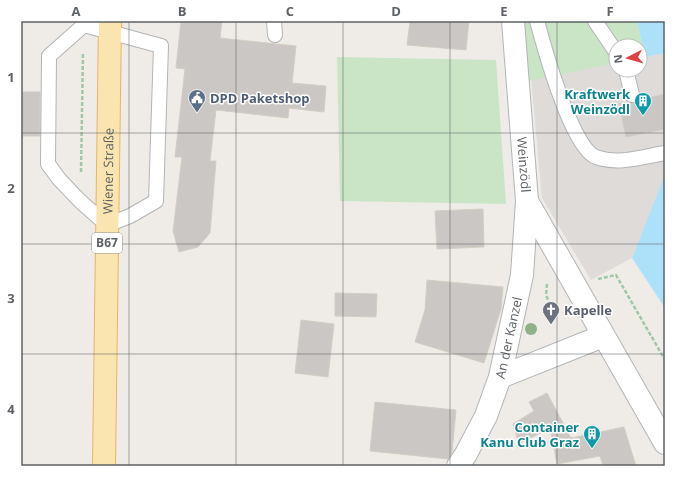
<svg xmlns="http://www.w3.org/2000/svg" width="686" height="487" viewBox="0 0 686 487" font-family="'Open Sans',sans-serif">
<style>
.industrial{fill:#dedbd9}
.green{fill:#c9e5c5}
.water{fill:#ace1f9}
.building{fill:#cbc7c4;stroke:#d4cdc5}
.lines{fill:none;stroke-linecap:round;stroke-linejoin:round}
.lane-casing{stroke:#b2b4b8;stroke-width:16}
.street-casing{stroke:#b2b4b8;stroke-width:24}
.primary-casing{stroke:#e8b466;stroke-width:24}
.path{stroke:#a0c8a6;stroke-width:2.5;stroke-dasharray:4 2;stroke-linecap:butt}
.lane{stroke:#fff;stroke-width:14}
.street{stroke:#fff;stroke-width:22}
.primary{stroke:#fae5b1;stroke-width:22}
.tree{fill:#8fb188}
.grid{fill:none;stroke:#5e6266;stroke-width:1;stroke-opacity:0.55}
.labels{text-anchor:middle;stroke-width:3;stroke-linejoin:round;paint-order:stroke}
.shield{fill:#fff;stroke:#8e9194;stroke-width:1}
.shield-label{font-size:12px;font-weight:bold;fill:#5e6266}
.culture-label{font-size:13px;font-weight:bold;fill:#0d838f;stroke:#fff;text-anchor:end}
.service-label{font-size:13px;font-weight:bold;fill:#4e5e75;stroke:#fff;text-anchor:start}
.street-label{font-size:13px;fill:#5e6266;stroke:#fff}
.worship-label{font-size:13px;font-weight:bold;fill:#5b616d;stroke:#fff;text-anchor:start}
.neatline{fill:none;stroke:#5e6266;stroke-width:1.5}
.grid-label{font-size:13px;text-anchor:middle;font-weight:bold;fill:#5e6266}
</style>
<rect width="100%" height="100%" fill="#efece7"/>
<!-- industrial -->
<path class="industrial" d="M 665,53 L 665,174 L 632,258 L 591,280 L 542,198 L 531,79 L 616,63 L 616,70 L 640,70 L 640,58 Z"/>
<!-- green -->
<path class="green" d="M 513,21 L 637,21 L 645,57 L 640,58 L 640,46 L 616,46 L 616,63 L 518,83 Z
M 337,57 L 496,60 L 506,204 L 340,201 Z"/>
<!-- water -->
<path class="water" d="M 637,21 L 665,21 L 665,53 L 645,57 Z
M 665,174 L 665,308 L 632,258 Z"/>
<!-- building -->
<path class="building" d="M 181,21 L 222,21 L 220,38 L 296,46 L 292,83 L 326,86 L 324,112 L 289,108 L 288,118 L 216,110 L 210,161 L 216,161 L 210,233 L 198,247 L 179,252 L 173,231 L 182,157 L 175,157 L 185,69 L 176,68 Z
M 410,21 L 469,21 L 466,50 L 407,45 Z
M 21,92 L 40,92 L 40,136 L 21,136 Z
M 665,94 L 665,129 L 626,137 L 619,104 L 628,102 L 634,103 L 639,100 Z
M 483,209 L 484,247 L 437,249 L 435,211 Z
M 427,280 L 503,287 L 501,309 L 484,363 L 415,342 L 425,310 Z
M 335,293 L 377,294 L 376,317 L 335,316 Z
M 301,320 L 334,324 L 328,377 L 295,373 Z
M 547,393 L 571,438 L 624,427 L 636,466 L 603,466 L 600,456 L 557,464 L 550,428 L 519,444 L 513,424 L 534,411 L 529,402 Z
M 375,402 L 456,410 L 452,452 L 448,459 L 370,451 Z"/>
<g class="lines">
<defs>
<path id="lane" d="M 274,21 L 275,35
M 537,21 C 544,47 572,149 596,157 C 618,165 642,157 665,153
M 595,21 L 616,52
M 84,25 L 161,46 L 156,201 L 130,216 L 107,225 L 80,201 L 59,179 L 48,164 L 49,56 Z
M 626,70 L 632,95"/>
<g id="street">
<path id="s1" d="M 513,21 L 527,201 L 665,443"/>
<path d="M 500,377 L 603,336"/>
<path id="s2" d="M 458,466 L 466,454 L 486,416 L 500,377 L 522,275 L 527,201"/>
</g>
<g id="primary">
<path id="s3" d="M 104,466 L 110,21"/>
</g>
</defs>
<!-- lane casing -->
<use href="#lane" class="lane-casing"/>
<!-- street casing -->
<use href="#street" class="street-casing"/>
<!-- primary casing -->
<use href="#primary" class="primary-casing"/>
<!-- path -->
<path class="path" d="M 81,172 L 83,53
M 598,279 L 616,275 L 665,360
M 547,284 L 546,295 L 553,312 L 553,318"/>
<!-- lane -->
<use href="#lane" class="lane"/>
<!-- street -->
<use href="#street" class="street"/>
<!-- primary -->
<use href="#primary" class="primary"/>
</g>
<!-- trees -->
<circle class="tree" cx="531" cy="329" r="6"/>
<!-- grid -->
<path class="grid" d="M 129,21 L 129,466M 236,21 L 236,466M 343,21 L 343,466M 450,21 L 450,466M 557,21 L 557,466M 21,133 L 665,133M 21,244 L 665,244M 21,354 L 665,354"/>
<!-- icons -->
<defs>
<symbol id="civic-pin" viewBox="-11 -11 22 30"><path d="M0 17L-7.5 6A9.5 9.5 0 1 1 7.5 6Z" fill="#5c6f8a" stroke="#fff"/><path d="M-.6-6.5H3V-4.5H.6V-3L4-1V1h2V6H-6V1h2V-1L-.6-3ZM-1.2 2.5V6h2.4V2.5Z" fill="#fff"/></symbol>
<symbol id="building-pin" viewBox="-11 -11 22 30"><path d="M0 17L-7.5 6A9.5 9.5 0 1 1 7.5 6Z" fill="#0f9aa8" stroke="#fff"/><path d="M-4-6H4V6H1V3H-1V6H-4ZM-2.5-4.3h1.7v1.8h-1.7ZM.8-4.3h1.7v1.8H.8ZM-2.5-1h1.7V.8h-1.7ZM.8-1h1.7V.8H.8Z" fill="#fff"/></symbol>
<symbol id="church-pin" viewBox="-11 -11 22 30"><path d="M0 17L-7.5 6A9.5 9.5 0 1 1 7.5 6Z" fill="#6b7280" stroke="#fff"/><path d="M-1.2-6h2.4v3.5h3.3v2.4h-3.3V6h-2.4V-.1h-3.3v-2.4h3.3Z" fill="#fff"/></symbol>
</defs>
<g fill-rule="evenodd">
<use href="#civic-pin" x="187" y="88" width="20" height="27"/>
<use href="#building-pin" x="633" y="91" width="20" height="27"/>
<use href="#church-pin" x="541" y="300" width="20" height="27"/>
<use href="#building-pin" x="582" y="424" width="20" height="27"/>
</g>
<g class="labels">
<!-- shield labels -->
<rect class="shield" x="92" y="233" width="30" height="20" rx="3"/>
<g class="shield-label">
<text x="107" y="247">B67</text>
</g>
<!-- culture labels -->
<g class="culture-label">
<text x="630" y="99">Kraftwerk<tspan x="630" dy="15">Weinzödl</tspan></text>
<text x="579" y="432">Container<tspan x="579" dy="15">Kanu Club Graz</tspan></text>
</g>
<!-- service labels -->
<g class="service-label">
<text x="210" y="103">DPD Paketshop</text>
</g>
<!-- street labels -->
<g class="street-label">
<text dy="5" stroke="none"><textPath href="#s1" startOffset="144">Weinzödl</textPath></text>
<text dy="5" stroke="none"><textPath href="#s3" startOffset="295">Wiener Straße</textPath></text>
<text dy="5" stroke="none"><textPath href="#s2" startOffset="139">An der Kanzel</textPath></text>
</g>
<!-- worship labels -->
<g class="worship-label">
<text x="564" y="315">Kapelle</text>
</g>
</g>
<!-- border -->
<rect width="686" height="487" fill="none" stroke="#ffffff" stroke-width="44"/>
<!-- north arrow -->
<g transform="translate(628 58) rotate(264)"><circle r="19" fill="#ffffff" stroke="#bfc0c2"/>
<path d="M0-3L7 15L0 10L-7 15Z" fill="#de3e44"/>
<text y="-6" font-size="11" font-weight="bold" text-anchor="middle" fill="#5e6266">N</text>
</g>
<rect x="22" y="22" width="642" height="443" class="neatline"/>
<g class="grid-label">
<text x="76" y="16">A</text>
<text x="182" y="16">B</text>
<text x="290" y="16">C</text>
<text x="396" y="16">D</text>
<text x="504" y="16">E</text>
<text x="610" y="16">F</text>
<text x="11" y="82">1</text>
<text x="11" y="193">2</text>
<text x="11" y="303">3</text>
<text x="11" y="414">4</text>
</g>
</svg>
